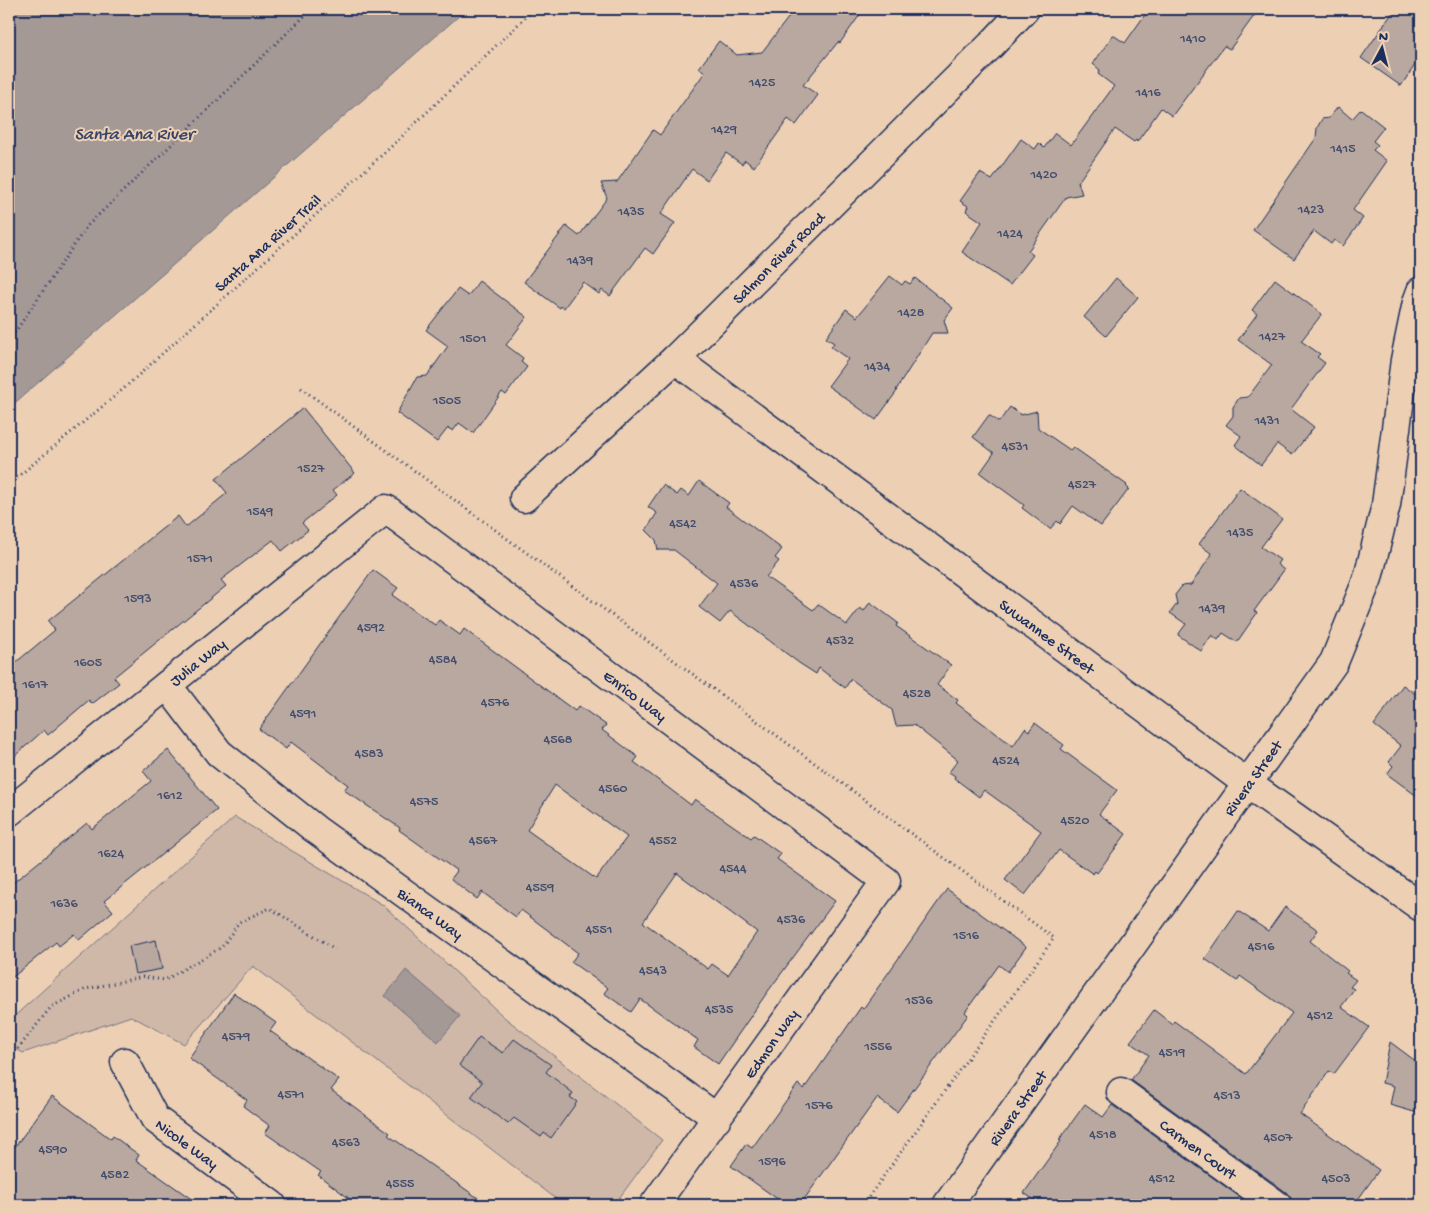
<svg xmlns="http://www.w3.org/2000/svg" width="1430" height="1214" viewBox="0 0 1430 1214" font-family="'Gochi Hand',sans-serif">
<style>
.green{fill:#cfb8a8;stroke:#757483}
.water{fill:#a59996;stroke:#6e6f80}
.building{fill:#b9a89f;stroke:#1b2f5e;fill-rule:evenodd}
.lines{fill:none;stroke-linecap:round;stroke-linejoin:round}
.minor-casing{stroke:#1b2f5e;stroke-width:31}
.path{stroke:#1b2f5e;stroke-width:3;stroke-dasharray:1 4;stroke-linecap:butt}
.minor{stroke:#edd0b4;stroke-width:28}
.labels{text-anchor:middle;stroke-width:4;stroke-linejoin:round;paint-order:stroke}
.number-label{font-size:14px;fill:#424d6e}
.street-label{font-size:16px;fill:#1b2f5e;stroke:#edd0b4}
.water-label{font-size:18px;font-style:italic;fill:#374469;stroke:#edd0b4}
</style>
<rect width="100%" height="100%" fill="#edd0b4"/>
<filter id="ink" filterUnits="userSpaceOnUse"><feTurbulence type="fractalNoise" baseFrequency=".02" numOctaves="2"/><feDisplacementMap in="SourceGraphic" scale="10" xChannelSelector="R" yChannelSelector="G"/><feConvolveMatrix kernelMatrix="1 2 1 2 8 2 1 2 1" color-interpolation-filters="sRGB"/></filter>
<g filter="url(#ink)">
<!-- green -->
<path class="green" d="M 235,817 L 383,905 L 504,1017 L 662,1140 L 614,1205 L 564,1205 L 253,966 L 184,1044 L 131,1016 L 23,1053 L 9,1045 L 9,1021 Z"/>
<!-- water -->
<path class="water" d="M 9,9 L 467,9 L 9,408 Z
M 406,970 L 460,1016 L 438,1042 L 385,996 Z"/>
<!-- building -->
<path class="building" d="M 795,9 L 864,9 L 840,43 L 838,42 L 803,85 L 818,95 L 796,125 L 788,119 L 754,167 L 745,160 L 742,164 L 726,153 L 707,180 L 692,169 L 661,214 L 675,223 L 653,254 L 645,248 L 610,296 L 602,290 L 599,294 L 583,282 L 564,308 L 561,306 L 560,308 L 524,282 L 566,226 L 579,236 L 607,198 L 601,183 L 617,182 L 653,130 L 660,135 L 705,72 L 699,68 L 719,41 L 737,55 L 762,52 Z
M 1149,9 L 1259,9 L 1230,49 L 1224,46 L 1172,116 L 1161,108 L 1137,142 L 1136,140 L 1134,142 L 1115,129 L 1078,182 L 1082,194 L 1066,197 L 1028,251 L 1033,255 L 1010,285 L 962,252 L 982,222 L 966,211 L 968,206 L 960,201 L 980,173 L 992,180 L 1021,139 L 1035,149 L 1039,143 L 1044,148 L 1055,133 L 1071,145 L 1114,86 L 1098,74 L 1100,70 L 1093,64 L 1113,35 L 1125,43 Z
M 1395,9 L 1411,9 L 1421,16 L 1421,56 L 1401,86 L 1361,58 Z
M 1338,107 L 1352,119 L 1361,109 L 1384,127 L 1373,141 L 1378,145 L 1373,150 L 1387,161 L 1353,210 L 1363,218 L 1343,246 L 1334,240 L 1331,244 L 1314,231 L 1294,259 L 1253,230 L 1316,138 L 1317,128 L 1322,119 L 1329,118 Z
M 890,276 L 902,285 L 905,281 L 910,284 L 915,278 L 953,308 L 944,320 L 948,333 L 932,333 L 896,390 L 897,391 L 876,420 L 828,386 L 848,359 L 831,347 L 834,343 L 826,338 L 846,309 L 857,317 Z
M 1116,278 L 1138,297 L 1106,336 L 1084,317 Z
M 1275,279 L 1322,314 L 1301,341 L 1320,354 L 1317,357 L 1325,363 L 1291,409 L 1314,427 L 1292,455 L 1277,444 L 1261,465 L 1235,445 L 1241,436 L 1226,425 L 1233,416 L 1233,407 L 1239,398 L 1248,397 L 1272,365 L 1238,340 L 1257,314 L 1252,310 Z
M 479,281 L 527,317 L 506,345 L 523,358 L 521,362 L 527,367 L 506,395 L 502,392 L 473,433 L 459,423 L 453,431 L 448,428 L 437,442 L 397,413 L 417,377 L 427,376 L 448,346 L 426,330 L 458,289 L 468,296 Z
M 1010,407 L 1021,415 L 1037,411 L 1038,428 L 1070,450 L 1073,447 L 1127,485 L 1126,486 L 1129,489 L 1101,526 L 1073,506 L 1060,524 L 1057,521 L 1050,529 L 1022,508 L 1024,505 L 980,473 L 994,453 L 973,437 L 989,415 L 999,422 Z
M 303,408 L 355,473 L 333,490 L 337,495 L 302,523 L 308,530 L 282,551 L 273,540 L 221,580 L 226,586 L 114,677 L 119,683 L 92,704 L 89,700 L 48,735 L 44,730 L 9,761 L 9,668 L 55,630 L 48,621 L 178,516 L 186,527 L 227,493 L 216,479 Z
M 699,481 L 729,503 L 726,507 L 782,549 L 775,558 L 779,561 L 766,577 L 813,610 L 818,604 L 847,625 L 860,608 L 864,611 L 870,602 L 898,623 L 896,626 L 951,665 L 937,685 L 958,700 L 956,703 L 1013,746 L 1025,728 L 1029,731 L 1035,723 L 1064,745 L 1061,749 L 1117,790 L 1099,814 L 1126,834 L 1097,873 L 1095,871 L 1093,874 L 1059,850 L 1025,895 L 1005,880 L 1041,831 L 984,790 L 979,797 L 954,778 L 955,776 L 949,772 L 958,760 L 914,725 L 896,726 L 892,710 L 851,679 L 845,688 L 819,668 L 816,674 L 799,663 L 730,611 L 720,623 L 699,607 L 717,583 L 674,550 L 658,550 L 656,540 L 646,530 L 657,513 L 648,507 L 663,485 L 677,495 L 681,490 L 689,496 Z
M 1240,488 L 1282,519 L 1261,547 L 1280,560 L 1277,564 L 1284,570 L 1254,611 L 1257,613 L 1237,642 L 1223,633 L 1218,640 L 1212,635 L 1201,651 L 1178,635 L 1186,624 L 1170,613 L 1177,604 L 1175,595 L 1182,586 L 1191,585 L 1212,554 L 1199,544 Z
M 373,570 L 398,588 L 392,595 L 435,625 L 439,620 L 460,635 L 464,629 L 575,711 L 579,706 L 606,725 L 602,730 L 638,757 L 634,762 L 691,805 L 695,799 L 751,838 L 754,835 L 781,854 L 777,859 L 835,901 L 766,994 L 718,1064 L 694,1047 L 698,1040 L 640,999 L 631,1012 L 604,993 L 608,988 L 571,962 L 578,953 L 521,910 L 516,917 L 482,892 L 477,899 L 451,879 L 457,871 L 399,830 L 400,828 L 344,790 L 348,785 L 291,742 L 286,749 L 259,729 ZM 555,785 L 627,837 L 596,879 L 527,830 ZM 677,873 L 757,932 L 728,975 L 712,964 L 708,969 L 643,922 Z
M 1403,685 L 1421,698 L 1421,799 L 1387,774 L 1393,766 L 1389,762 L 1401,746 L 1374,725 Z
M 168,750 L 217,810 L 104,901 L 113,911 L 79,940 L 74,934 L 59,946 L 56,942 L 9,980 L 9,886 L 87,823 L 92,829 L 151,781 L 143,771 Z
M 947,889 L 1026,947 L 1008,972 L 999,965 L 965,1012 L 968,1015 L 897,1112 L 877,1098 L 800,1205 L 786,1205 L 731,1166 L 746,1144 L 752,1148 L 798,1084 L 804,1089 L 861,1007 L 863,1009 Z
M 1285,907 L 1318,930 L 1310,941 L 1348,971 L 1346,973 L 1356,980 L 1350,987 L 1354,989 L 1341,1007 L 1369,1027 L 1334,1074 L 1329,1071 L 1300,1114 L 1379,1170 L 1354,1205 L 1292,1205 L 1291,1198 L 1286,1192 L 1131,1080 L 1149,1055 L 1130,1042 L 1154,1010 L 1172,1024 L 1174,1021 L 1246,1074 L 1292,1013 L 1240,976 L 1237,981 L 1205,959 L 1238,911 L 1268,931 Z
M 156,940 L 162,969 L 135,974 L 129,946 Z
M 234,993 L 276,1023 L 270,1031 L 339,1080 L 331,1090 L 390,1133 L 388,1135 L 488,1205 L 358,1205 L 318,1175 L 321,1172 L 265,1133 L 270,1126 L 243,1106 L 247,1100 L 189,1058 Z
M 479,1037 L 503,1053 L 514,1039 L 551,1065 L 546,1072 L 573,1093 L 570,1097 L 577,1102 L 551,1138 L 544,1133 L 541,1137 L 514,1118 L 508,1124 L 471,1097 L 482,1082 L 459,1065 Z
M 1390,1042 L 1421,1065 L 1421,1114 L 1390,1105 L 1394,1086 L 1382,1083 Z
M 52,1096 L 111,1139 L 113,1136 L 139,1155 L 136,1160 L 200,1205 L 9,1205 L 9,1155 Z
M 1085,1104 L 1103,1117 L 1112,1105 L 1251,1205 L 1042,1205 L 1024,1193 L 1061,1141 L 1059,1140 Z"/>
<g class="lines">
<defs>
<g id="minor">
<path id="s1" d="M 675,359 L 1248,784 L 1421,907"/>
<path id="s2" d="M 524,498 L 675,359 L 991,45 L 1025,9"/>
<path id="s3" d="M 167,685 L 219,753 L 315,829 L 717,1118"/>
<path id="s4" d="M 9,812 L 386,509 L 886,881 L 654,1205"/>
<path id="s5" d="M 125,1062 L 155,1119 L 272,1205"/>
<path id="s6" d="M 1121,1092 L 1277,1205"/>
<path id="s7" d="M 947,1205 L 1334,662 L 1368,578 L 1386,505 L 1405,360 L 1417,302 L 1421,291"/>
</g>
</defs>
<!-- minor casing -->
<use href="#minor" class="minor-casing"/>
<!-- path -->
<path class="path" d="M 9,341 L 87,226 L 312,9
M 301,388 L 1054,938 L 863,1205
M 9,484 L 121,391 L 393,145 L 534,9
M 9,1053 L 17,1050 L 51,1007 L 86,989 L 143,977 L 165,980 L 222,947 L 239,922 L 270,908 L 335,949"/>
<!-- minor -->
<use href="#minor" class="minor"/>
</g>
</g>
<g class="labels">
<!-- number labels -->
<g class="number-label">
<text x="1193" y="42">1410</text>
<text x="762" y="86">1425</text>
<text x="1148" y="96">1416</text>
<text x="724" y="133">1429</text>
<text x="1343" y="152">1415</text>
<text x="1044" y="178">1420</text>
<text x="1311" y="213">1423</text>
<text x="631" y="215">1435</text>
<text x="1010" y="237">1424</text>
<text x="580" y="264">1439</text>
<text x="911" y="316">1428</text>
<text x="1272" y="340">1427</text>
<text x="473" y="342">1501</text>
<text x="877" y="370">1434</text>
<text x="447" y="404">1505</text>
<text x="1267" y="424">1431</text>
<text x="1015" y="450">4531</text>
<text x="311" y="472">1527</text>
<text x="1082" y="488">4527</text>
<text x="260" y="515">1549</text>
<text x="683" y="527">4542</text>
<text x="1240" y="536">1435</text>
<text x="200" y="562">1571</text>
<text x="744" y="587">4536</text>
<text x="138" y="602">1593</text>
<text x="1212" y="612">1439</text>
<text x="371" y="631">4592</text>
<text x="840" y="644">4532</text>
<text x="443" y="663">4584</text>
<text x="88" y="666">1605</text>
<text x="35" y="688">1617</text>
<text x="917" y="697">4528</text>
<text x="495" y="706">4576</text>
<text x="303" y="717">4591</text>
<text x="558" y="743">4568</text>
<text x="369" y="757">4583</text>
<text x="1006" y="764">4524</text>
<text x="613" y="792">4560</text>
<text x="170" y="799">1612</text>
<text x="424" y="805">4575</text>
<text x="1075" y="824">4520</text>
<text x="483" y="844">4567</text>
<text x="663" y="844">4552</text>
<text x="111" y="857">1624</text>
<text x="733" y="872">4544</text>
<text x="540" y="891">4559</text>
<text x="64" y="907">1636</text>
<text x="791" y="923">4536</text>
<text x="599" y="933">4551</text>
<text x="966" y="939">1516</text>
<text x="1261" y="950">4516</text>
<text x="653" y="974">4543</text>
<text x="919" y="1004">1536</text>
<text x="719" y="1013">4535</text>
<text x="1320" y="1019">4512</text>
<text x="236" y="1040">4579</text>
<text x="878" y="1050">1556</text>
<text x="1172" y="1056">4519</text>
<text x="291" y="1098">4571</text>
<text x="1227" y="1099">4513</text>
<text x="819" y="1109">1576</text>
<text x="1103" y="1138">4518</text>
<text x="1278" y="1141">4507</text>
<text x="346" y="1146">4563</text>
<text x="53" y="1153">4590</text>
<text x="772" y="1165">1596</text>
<text x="115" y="1178">4582</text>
<text x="1162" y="1182">4512</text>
<text x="1336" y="1182">4503</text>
<text x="400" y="1187">4555</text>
</g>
<!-- street labels -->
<g class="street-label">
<text transform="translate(267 242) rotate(-42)" y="6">Santa Ana River Trail</text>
<text dy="6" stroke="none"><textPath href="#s2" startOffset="350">Salmon River Road</textPath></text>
<text dy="6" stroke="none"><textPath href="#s1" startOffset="464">Suwannee Street</textPath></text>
<text dy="6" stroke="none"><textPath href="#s4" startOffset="241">Julia Way</textPath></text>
<text dy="6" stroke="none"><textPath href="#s4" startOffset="795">Enrico Way</textPath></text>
<text dy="6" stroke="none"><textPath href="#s7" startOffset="525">Rivera Street</textPath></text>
<text dy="6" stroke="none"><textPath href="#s3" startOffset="351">Bianca Way</textPath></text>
<text transform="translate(770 1043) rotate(-55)" y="6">Edmon Way</text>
<text dy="6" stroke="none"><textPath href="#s7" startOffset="120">Rivera Street</textPath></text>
<text dy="6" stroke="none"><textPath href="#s5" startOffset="105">Nicole Way</textPath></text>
<text dy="6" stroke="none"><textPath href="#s6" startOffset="96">Carmen Court</textPath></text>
</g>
<!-- water labels -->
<g class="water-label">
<text x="134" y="139">Santa Ana River</text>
</g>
</g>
<!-- margin -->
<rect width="1430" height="1214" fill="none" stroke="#edd0b4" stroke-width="30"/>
<rect x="15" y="15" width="1400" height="1184" fill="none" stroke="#1b2f5e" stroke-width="2" filter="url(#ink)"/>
<!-- north arrow -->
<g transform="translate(1382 48) rotate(7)" stroke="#edd0b4" stroke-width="4" paint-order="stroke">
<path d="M0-4L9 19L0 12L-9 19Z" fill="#1b2f5e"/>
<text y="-8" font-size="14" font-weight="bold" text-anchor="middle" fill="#1b2f5e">N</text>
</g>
</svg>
